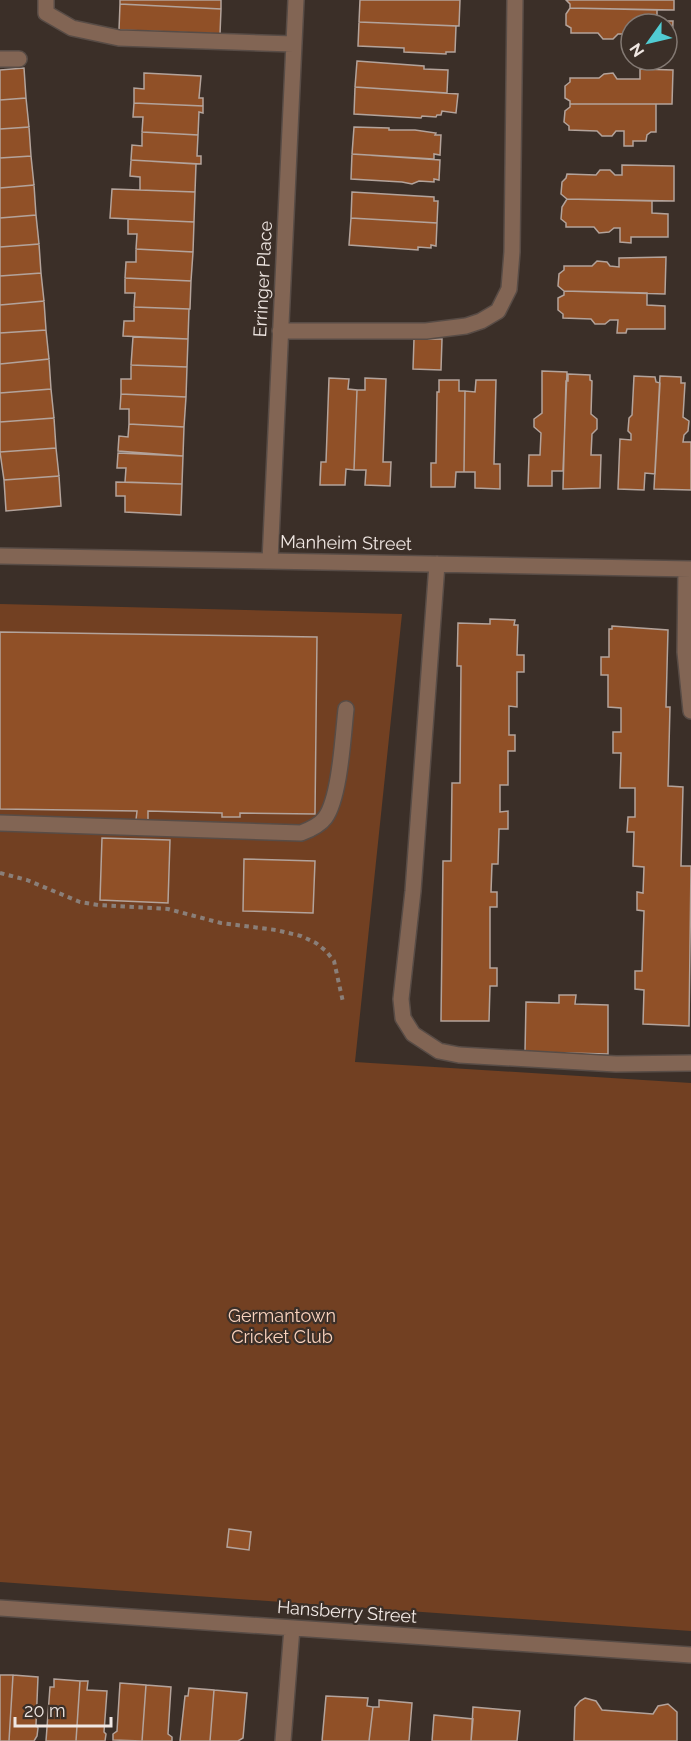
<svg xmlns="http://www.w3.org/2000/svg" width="691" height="1741" viewBox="0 0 691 1741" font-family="Raleway,sans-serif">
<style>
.green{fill:#724022}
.building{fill:#905027;stroke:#b3a39b;stroke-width:1.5}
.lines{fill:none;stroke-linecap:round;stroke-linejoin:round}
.minor-casing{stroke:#584c46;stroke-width:18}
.path{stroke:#8a7f79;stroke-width:4;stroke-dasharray:4.5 4.5;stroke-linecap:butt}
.minor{stroke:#826554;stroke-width:15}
.labels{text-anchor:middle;stroke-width:4.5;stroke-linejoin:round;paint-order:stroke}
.street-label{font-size:18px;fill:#f0e7e3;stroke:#3b2f28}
.park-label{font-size:18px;fill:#f9d2bd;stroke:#3b2f28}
</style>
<rect width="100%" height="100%" fill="#3b2f28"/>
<!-- green -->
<path class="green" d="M 0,604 L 402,614 L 355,1062 L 691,1083 L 691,1631 L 0,1582 Z"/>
<!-- building -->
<path class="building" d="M 120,0 L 221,0 L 221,9 L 120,4 Z
M 360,0 L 460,0 L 459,26 L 359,22 Z
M 566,0 L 674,0 L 674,10 L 570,8 L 570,4 Z
M 120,4 L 221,9 L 220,34 L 119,30 Z
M 570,8 L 657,10 L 657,21 L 673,21 L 672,45 L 667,45 L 667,24 L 631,24 L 631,45 L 625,45 L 626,34 L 618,34 L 613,39 L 603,39 L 598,33 L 571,33 L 571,28 L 566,25 L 566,14 Z
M 359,22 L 456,26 L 455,52 L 446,52 L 446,54 L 404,52 L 404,48 L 358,46 Z
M 357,61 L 424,66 L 424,69 L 448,70 L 447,93 L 355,87 Z
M 24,68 L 26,98 L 0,100 L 0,70 Z
M 640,69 L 673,70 L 672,104 L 570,104 L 570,101 L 565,98 L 565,86 L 570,82 L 570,78 L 599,78 L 604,74 L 613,73 L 617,79 L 640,79 Z
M 144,73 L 201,76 L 199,98 L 203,98 L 203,106 L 134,103 L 134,88 L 144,89 Z
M 355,87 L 458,94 L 456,113 L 442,111 L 441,115 L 437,115 L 436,117 L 422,116 L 421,118 L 354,114 Z
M 26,98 L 29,127 L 0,129 L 0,100 Z
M 134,103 L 203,106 L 203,113 L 199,112 L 198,135 L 142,132 L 143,117 L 133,117 Z
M 570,104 L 656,104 L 656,132 L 651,132 L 647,135 L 646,141 L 633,141 L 633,146 L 624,146 L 624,131 L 616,131 L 612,136 L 602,136 L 597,131 L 569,130 L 569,126 L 564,122 L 565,111 L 570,107 Z
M 29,127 L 31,156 L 0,158 L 0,129 Z
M 354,127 L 389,128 L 389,130 L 415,130 L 436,133 L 435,135 L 441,135 L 440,155 L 434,154 L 434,159 L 352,154 Z
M 142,132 L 198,135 L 197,156 L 201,156 L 201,164 L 131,160 L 132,145 L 142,146 Z
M 352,154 L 440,160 L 439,180 L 434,179 L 434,182 L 419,181 L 412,184 L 402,182 L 351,179 Z
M 31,156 L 34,185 L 0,188 L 0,158 Z
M 131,160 L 196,164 L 195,192 L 140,190 L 140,177 L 130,176 Z
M 622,165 L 674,166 L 674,201 L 567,199 L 561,194 L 562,182 L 566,178 L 567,174 L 596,175 L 600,170 L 610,170 L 615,175 L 622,175 Z
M 34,185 L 36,215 L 0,218 L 0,188 Z
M 112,189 L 195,192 L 194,222 L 110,218 Z
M 352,192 L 434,197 L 434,201 L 438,201 L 437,223 L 351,218 Z
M 567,199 L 652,201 L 652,213 L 668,214 L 668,237 L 631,237 L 631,243 L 620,242 L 620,228 L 614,228 L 609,232 L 599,233 L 594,227 L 566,227 L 566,223 L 561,219 L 562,207 Z
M 36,215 L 39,244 L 0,247 L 0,218 Z
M 351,218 L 437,223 L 436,246 L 431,245 L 431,248 L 418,247 L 418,250 L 349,245 Z
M 128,219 L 194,222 L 193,252 L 136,249 L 137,234 L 128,234 Z
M 39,244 L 41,273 L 0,276 L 0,247 Z
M 136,249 L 193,252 L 191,281 L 125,278 L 126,262 L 136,262 Z
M 666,257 L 665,294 L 564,291 L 558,286 L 559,274 L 564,270 L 564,266 L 592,266 L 597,261 L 607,262 L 610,266 L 619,267 L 619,258 Z
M 41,273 L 44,301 L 0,305 L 0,276 Z
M 125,278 L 191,281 L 190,309 L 134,307 L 135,293 L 125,293 Z
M 564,291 L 647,293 L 647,305 L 665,306 L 665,329 L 627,329 L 626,333 L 617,333 L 618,320 L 610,320 L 605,324 L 595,324 L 591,319 L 563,318 L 563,314 L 558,310 L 558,298 L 564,295 Z
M 44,301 L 46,330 L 0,333 L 0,305 Z
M 134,307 L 189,309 L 188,339 L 123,336 L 124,321 L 134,321 Z
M 46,330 L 49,359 L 0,364 L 0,333 Z
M 133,337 L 188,339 L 187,367 L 131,365 Z
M 414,339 L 442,339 L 441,370 L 413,369 Z
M 49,359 L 51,389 L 0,393 L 0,364 Z
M 131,365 L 187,367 L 186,397 L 121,394 L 121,379 L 131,379 Z
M 542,371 L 567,372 L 563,471 L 552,471 L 552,486 L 528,486 L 529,455 L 540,455 L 541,433 L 534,427 L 534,419 L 542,413 Z
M 568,374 L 590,375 L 590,380 L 592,381 L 591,414 L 597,419 L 597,429 L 592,434 L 591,455 L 601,455 L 600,488 L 563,489 L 566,381 L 568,381 Z
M 634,376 L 655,377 L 656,382 L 660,383 L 655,474 L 645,473 L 644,490 L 618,489 L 620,439 L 631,440 L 631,434 L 628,431 L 629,418 L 632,415 Z
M 660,376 L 681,377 L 681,383 L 685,383 L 683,417 L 689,421 L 688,431 L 684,435 L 683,442 L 691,442 L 691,490 L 654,489 Z
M 329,378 L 349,379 L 348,389 L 357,390 L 354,470 L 346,469 L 345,485 L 320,485 L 321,462 L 326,462 Z
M 365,378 L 386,379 L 383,462 L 391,462 L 390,486 L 365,485 L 366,470 L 354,470 L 357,390 L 365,390 Z
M 439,380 L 459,380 L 459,391 L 465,391 L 464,472 L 456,472 L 455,487 L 431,487 L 431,463 L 436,463 L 437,392 L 439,392 Z
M 476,380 L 496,380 L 494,464 L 500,464 L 500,489 L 475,488 L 475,472 L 464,472 L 465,391 L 475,392 Z
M 51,389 L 54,418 L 0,422 L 0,393 Z
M 121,394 L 186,397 L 184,427 L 129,424 L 129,409 L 120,409 Z
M 54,418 L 56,448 L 0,452 L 0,422 Z
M 129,424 L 184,427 L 183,456 L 118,451 L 119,436 L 128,437 Z
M 56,448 L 59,476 L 4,480 L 0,452 Z
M 118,453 L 183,456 L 182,484 L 125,482 L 126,468 L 117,468 Z
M 59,476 L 61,506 L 6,511 L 4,480 Z
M 116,482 L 182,484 L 181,515 L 125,512 L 125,496 L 116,496 Z
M 490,619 L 515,620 L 514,625 L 518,625 L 517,655 L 524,655 L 524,672 L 517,672 L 517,707 L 509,706 L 509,735 L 515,735 L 515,751 L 508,751 L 508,785 L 500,785 L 500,812 L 508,811 L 508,829 L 499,829 L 498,864 L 492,864 L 491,892 L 497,892 L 497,907 L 490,907 L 490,968 L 497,968 L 497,986 L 490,986 L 489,1021 L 441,1021 L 443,861 L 451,861 L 452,783 L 460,783 L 461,666 L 457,666 L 458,623 L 490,624 Z
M 612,626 L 668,630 L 666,707 L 670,707 L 668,786 L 683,787 L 681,866 L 691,866 L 689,1026 L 643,1024 L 644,990 L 635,989 L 635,971 L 642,971 L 644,911 L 637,910 L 637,892 L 643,893 L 644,867 L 633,866 L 634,832 L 627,832 L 628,817 L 635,817 L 635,788 L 620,788 L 621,753 L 613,753 L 613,732 L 621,732 L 621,708 L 608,707 L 608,675 L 601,675 L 601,657 L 609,657 L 609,629 L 612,629 Z
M 0,632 L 317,637 L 315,814 L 240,813 L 240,817 L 222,817 L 222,813 L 148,811 L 148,821 L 136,820 L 137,811 L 0,809 Z
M 102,838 L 170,840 L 168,903 L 100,900 Z
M 244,859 L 315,861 L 313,913 L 243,911 Z
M 559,995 L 576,995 L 575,1004 L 608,1005 L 608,1054 L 525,1052 L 526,1002 L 559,1003 Z
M 229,1529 L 251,1532 L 249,1550 L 227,1547 Z
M 0,1675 L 13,1675 L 9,1741 L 0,1741 Z
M 13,1675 L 38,1677 L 36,1725 L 38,1728 L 37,1736 L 34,1741 L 9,1741 Z
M 54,1679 L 80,1681 L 76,1741 L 46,1741 L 50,1687 L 54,1687 Z
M 80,1681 L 88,1681 L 87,1690 L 107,1691 L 104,1732 L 106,1734 L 105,1741 L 76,1741 Z
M 120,1683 L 146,1685 L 142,1741 L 113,1740 L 113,1734 L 117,1731 Z
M 146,1685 L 171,1687 L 168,1734 L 172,1737 L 172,1741 L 142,1741 Z
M 189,1688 L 214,1690 L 210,1741 L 180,1741 L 185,1696 L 188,1696 Z
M 214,1690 L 247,1693 L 243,1738 L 238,1741 L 210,1741 Z
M 326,1696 L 368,1698 L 367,1706 L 373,1707 L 369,1741 L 322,1741 Z
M 585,1698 L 596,1701 L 602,1710 L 653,1714 L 658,1706 L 668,1704 L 677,1712 L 677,1741 L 574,1741 L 575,1707 L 580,1701 Z
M 379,1700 L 412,1703 L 409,1741 L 369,1741 L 373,1707 L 379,1707 Z
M 473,1707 L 520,1711 L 517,1741 L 471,1741 Z
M 434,1715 L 473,1719 L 471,1741 L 432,1741 Z"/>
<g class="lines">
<defs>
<path id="minor" d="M 46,0 L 46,13 L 72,28 L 119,38 L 293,44
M 0,59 L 19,59
M 280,331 L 426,331 L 466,326 L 481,321 L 498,311 L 509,289 L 512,252 L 515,0
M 0,556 L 691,569
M 270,561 L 296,0
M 437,564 L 413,891 L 401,999 L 403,1018 L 413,1034 L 439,1051 L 459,1055 L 616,1064 L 691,1063
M 686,569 L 685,652 L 691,711
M 0,823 L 301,833 C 309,830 319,826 325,818 C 340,798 343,735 346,709
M 0,1608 L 691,1655
M 283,1741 L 292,1628"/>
</defs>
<!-- minor casing -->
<use href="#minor" class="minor-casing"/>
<!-- path -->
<path class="path" d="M 0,873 L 27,880 L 80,902 L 98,905 L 168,909 L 221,923 L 276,930 L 301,936 L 316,943 L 326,951 L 334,961 L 343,1002"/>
<!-- minor -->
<use href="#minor" class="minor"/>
</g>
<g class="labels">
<!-- street labels -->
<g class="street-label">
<text transform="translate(263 279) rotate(-87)" y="6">Erringer Place</text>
<text transform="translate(346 543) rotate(1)" y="6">Manheim Street</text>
<text transform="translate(347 1612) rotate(4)" y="6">Hansberry Street</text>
</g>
<!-- park labels -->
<g class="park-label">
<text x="282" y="1322">Germantown<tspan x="282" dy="21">Cricket Club</tspan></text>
</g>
</g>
<!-- north arrow -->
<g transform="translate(649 42) rotate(236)"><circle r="28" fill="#3b2f28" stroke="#837973" stroke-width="1.5"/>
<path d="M0-4.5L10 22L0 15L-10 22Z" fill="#51ccd3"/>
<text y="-9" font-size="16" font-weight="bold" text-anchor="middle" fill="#f0e7e3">N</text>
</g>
<!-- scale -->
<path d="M15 1717v9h96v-9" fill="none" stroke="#f0e7e3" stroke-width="3"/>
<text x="24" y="1717" font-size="18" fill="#f0e7e3" stroke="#3b2f28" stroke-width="4.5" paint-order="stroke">20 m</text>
</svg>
